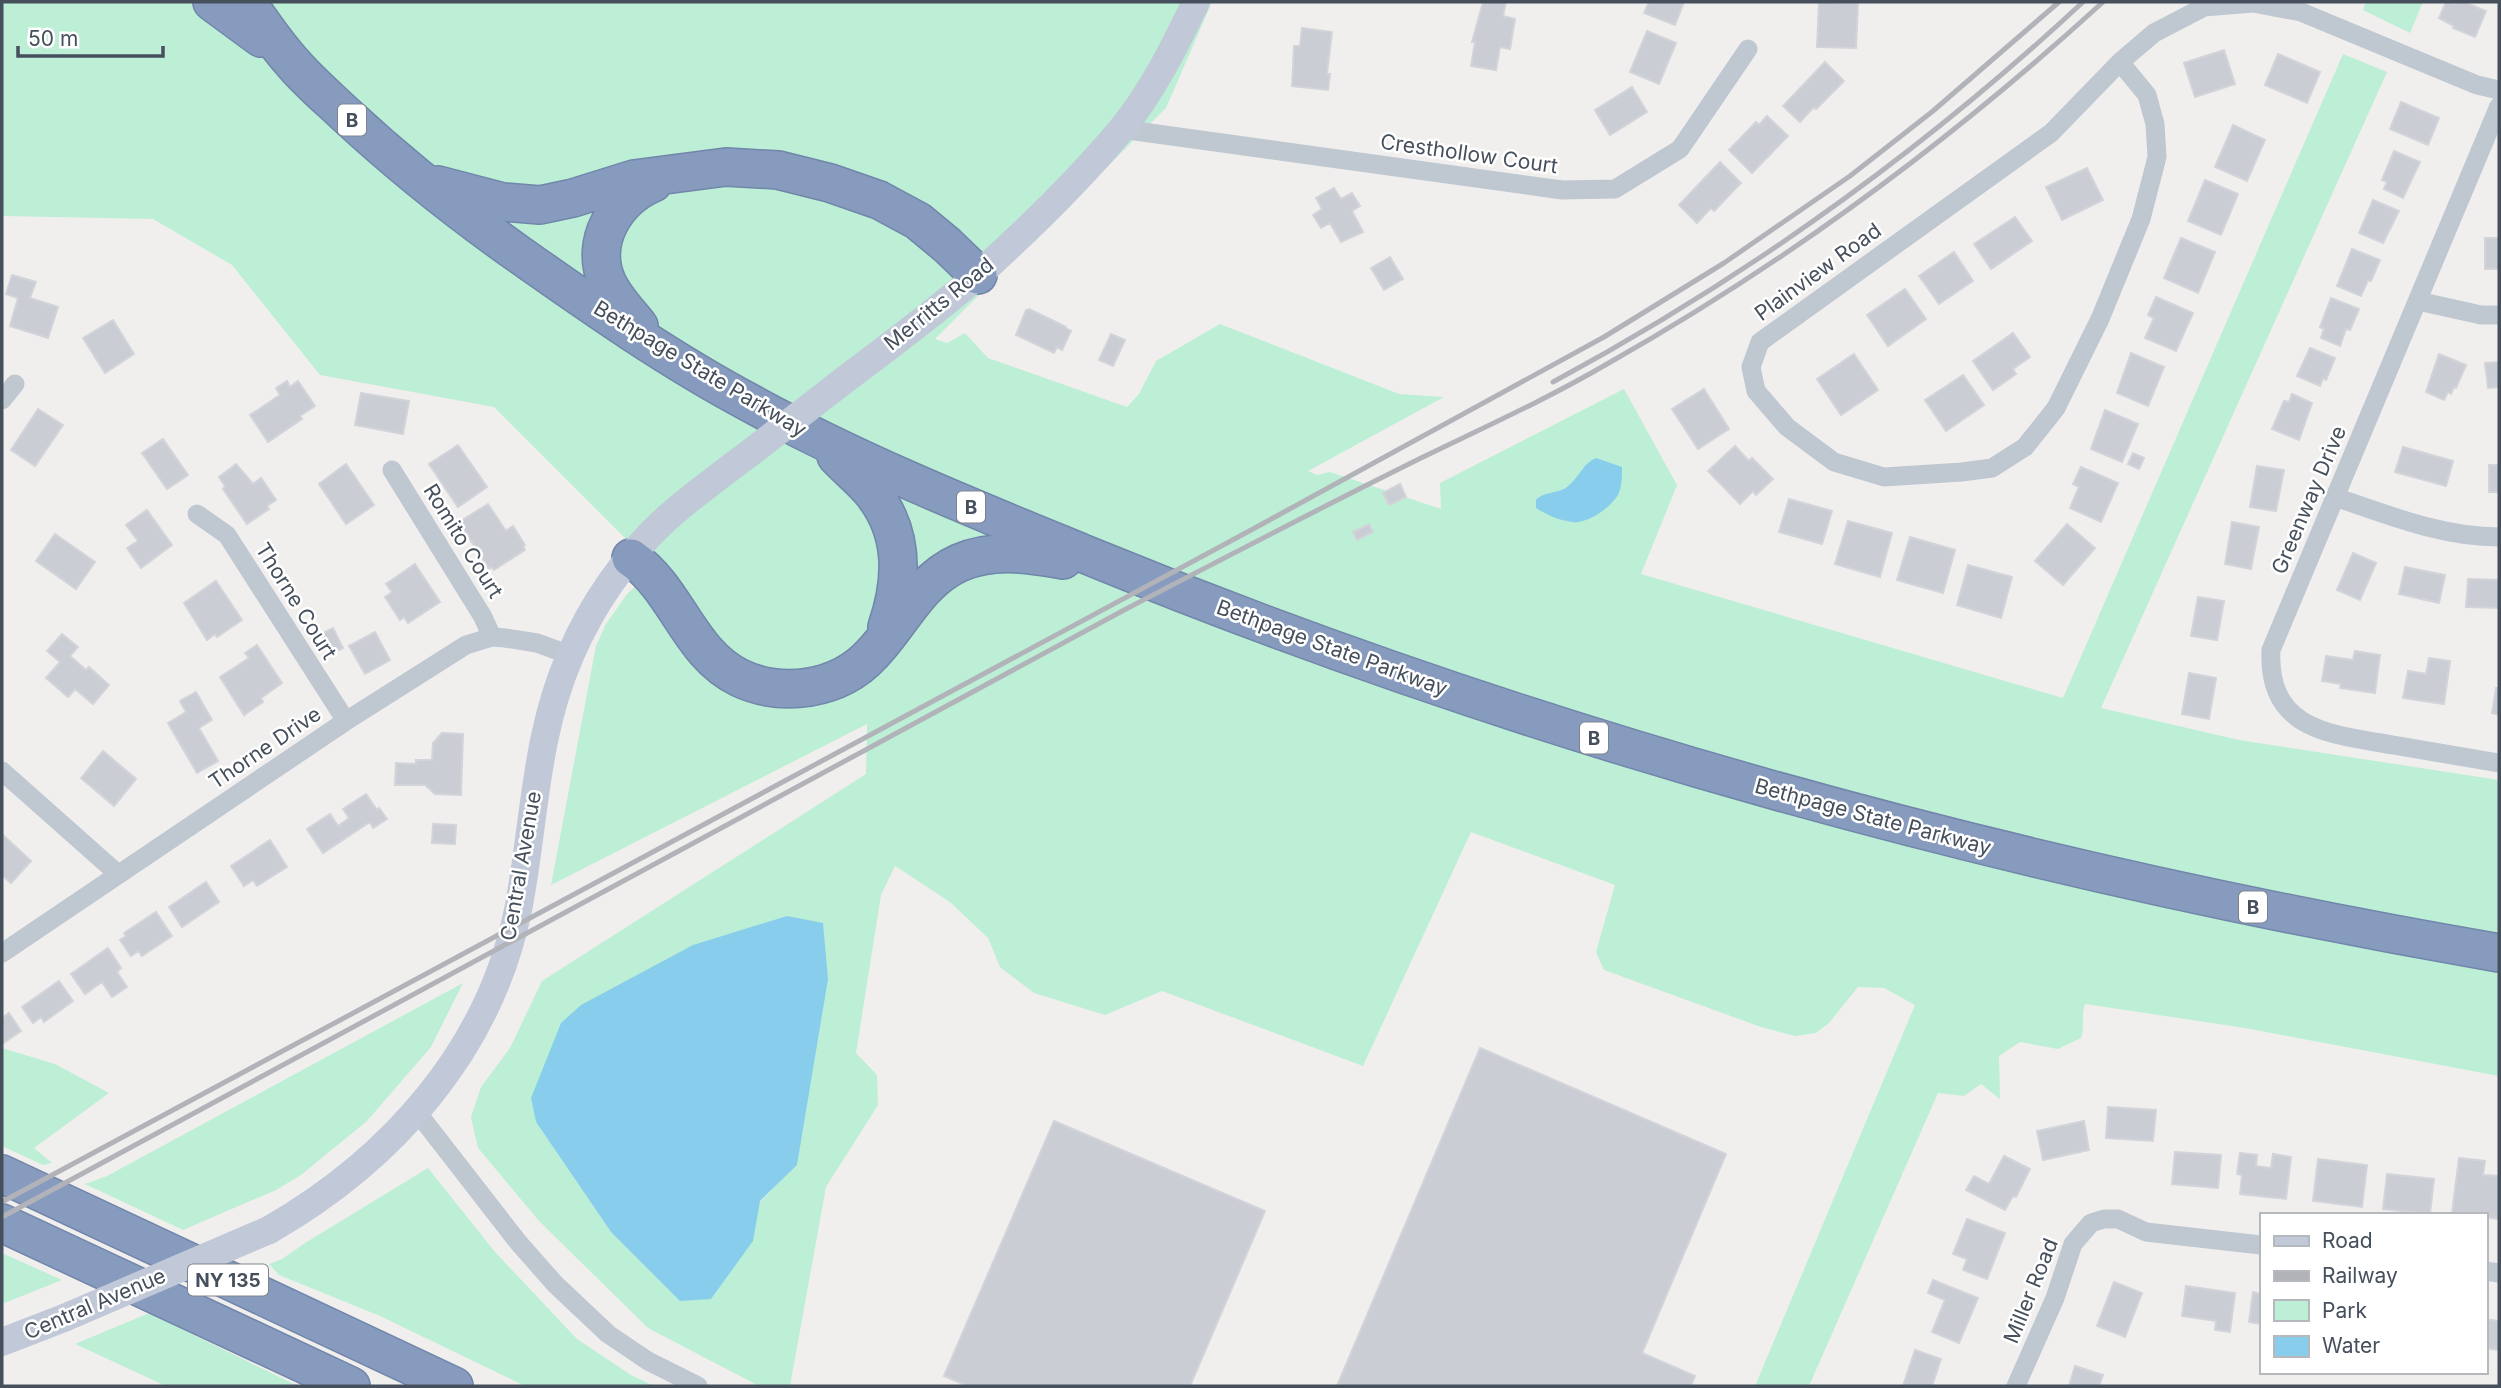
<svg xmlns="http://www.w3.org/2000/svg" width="2501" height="1388" viewBox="0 0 2501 1388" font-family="Inter,sans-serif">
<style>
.green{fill:#bcefd5;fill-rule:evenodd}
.water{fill:#89cdec}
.building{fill:#cacdd4;stroke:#d2d4da;stroke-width:2}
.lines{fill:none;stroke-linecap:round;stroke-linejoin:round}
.highway-casing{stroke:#7186aa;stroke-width:40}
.street{stroke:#bfc7d1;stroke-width:19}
.secondary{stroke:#c1c9d8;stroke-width:28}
.highway{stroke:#869bbe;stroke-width:37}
.rail{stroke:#b1b3b9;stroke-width:5}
.secondary-bridge{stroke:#c1c9d8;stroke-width:28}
.labels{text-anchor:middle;stroke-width:5;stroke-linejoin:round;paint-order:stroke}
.shield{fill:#fff;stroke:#7e848d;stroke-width:2}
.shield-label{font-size:19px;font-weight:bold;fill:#46505c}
.street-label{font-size:21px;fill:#46505c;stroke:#fff}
</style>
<rect width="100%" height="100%" fill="#f1efee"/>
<!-- green -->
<path class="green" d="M 2,2 L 1212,2 L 1166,108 L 935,339 L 947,343 L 965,333 L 988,358 L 1127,407 L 1139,394 L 1156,361 L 1220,324 L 1399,394 L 1444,397 L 1308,471 L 1317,475 L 1330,472 L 1441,509 L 1440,483 L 1624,389 L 1677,485 L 1641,574 L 2063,698 L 2343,54 L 2387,72 L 2101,708 L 2239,740 L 2499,780 L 2499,1076 L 2245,1028 L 2085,1004 C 2081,1016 2085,1026 2081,1038 L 2058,1049 L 2020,1042 L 1999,1056 L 2000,1099 L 1981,1084 L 1964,1096 L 1938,1093 L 1809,1386 L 1755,1386 L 1915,1005 L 1884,988 L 1858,987 L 1829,1023 L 1816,1033 L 1795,1036 L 1761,1027 L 1604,970 L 1596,952 L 1615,885 L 1471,832 L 1363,1066 L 1162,991 L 1105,1015 L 1034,993 L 1000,967 L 988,938 L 950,902 L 895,866 L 881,895 L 856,1053 L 877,1075 L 878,1105 L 826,1187 L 790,1386 L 759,1386 L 648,1328 L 539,1221 L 478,1148 L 471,1117 L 481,1087 L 510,1048 L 542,981 L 866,774 L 867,724 L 551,885 L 596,646 L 606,624 L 627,594 L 655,568 L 494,407 L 320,375 L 232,265 L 153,219 L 2,216 ZM 531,1098 L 797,1164 L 760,1202 L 731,1270 L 711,1299 L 611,1232 L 536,1122 Z
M 2366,2 L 2423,2 L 2410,33 L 2363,10 Z
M 463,983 L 431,1047 L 367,1121 L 301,1175 L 276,1190 L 183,1230 L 85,1184 L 107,1176 Z
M 2,1048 L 55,1064 L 109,1093 L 34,1148 L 52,1163 L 43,1165 L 2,1146 Z
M 428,1168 L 495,1252 L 577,1339 L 631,1375 L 654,1386 L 525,1386 L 380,1316 L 279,1275 L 269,1264 L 282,1259 L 305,1243 Z
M 2,1253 L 62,1280 L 2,1304 Z
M 149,1313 L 298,1386 L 166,1386 L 75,1344 Z"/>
<!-- water -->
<path class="water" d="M 1596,458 L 1622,467 C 1622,476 1622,487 1618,495 C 1610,508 1588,524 1572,522 C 1558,520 1547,515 1536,508 L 1536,500 C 1544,491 1558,494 1567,487 C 1579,478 1582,464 1596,458 Z
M 787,916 L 823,923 L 828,979 L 797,1165 L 760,1201 L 753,1241 L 711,1299 L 680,1301 L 611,1232 L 536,1122 L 531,1098 L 561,1023 L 581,1005 L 693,945 Z"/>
<!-- building -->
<path class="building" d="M 1483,2 L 1506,2 L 1503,16 L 1515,19 L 1510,49 L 1500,47 L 1496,70 L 1471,66 L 1475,42 L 1472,42 Z
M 1649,2 L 1684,2 L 1675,25 L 1644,13 Z
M 1819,2 L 1858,3 L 1856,48 L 1817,47 Z
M 2446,2 L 2456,4 L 2457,2 L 2464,2 L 2486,11 L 2475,37 L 2453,28 L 2454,26 L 2439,18 Z
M 1302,28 L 1332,32 L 1327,74 L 1330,74 L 1328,90 L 1292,86 L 1294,46 L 1300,46 Z
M 1647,31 L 1676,43 L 1659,84 L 1630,72 Z
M 2224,50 L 2235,84 L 2195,97 L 2184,63 Z
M 2278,54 L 2320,72 L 2307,103 L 2265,85 Z
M 1825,62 L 1844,81 L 1816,109 L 1814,107 L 1800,122 L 1783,106 Z
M 1632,87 L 1647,112 L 1610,135 L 1595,110 Z
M 2401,102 L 2439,118 L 2428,145 L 2390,129 Z
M 1767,116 L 1788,136 L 1752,173 L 1729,150 L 1756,122 L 1759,125 Z
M 2233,125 L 2265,140 L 2247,181 L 2215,167 Z
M 2394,151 L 2420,162 L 2403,198 L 2384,189 L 2387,182 L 2382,180 Z
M 1720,162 L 1741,183 L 1714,211 L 1711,208 L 1697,223 L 1679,205 Z
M 2087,168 L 2103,200 L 2062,220 L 2046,187 Z
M 2205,180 L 2238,194 L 2221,235 L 2188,221 Z
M 1334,188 L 1341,199 L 1352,193 L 1360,206 L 1352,211 L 1363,232 L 1341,242 L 1330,223 L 1321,228 L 1313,215 L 1322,209 L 1316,198 Z
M 2373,200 L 2399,211 L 2383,243 L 2359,233 Z
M 2015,217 L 2032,241 L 1991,269 L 1974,244 Z
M 2181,238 L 2215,252 L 2198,293 L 2164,278 Z
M 2485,238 L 2499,238 L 2499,269 L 2485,269 Z
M 2352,249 L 2380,260 L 2371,281 L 2368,280 L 2361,296 L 2337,286 Z
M 1954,252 L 1973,281 L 1939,304 L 1919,276 Z
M 1390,257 L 1403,279 L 1384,290 L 1371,268 Z
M 12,275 L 36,282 L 30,298 L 58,307 L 48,338 L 10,326 L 18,298 L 6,294 Z
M 1905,289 L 1926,319 L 1888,346 L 1867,315 Z
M 2156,297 L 2193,313 L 2176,351 L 2145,338 L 2154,318 L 2148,315 Z
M 2331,298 L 2359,309 L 2350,330 L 2346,329 L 2340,346 L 2321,338 L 2324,329 L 2320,327 Z
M 1029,309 L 1066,327 L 1066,328 L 1071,331 L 1062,350 L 1057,347 L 1054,353 L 1016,335 L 1026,310 Z
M 113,320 L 134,354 L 105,373 L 83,338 Z
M 2013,333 L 2030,357 L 2013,369 L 2016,374 L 1993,390 L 1973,361 Z
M 1111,334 L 1125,340 L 1113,366 L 1099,360 Z
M 2310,348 L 2335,358 L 2326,380 L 2323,378 L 2320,386 L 2297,376 Z
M 2131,353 L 2164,367 L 2148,406 L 2117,393 Z
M 1854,354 L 1878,390 L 1841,415 L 1817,379 Z
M 2439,354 L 2466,365 L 2456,388 L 2454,387 L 2451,394 L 2448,392 L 2444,400 L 2426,392 Z
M 2499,362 L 2499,387 L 2488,388 L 2485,363 Z
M 1963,375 L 1984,405 L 1946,431 L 1925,400 Z
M 287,381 L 290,387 L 298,381 L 315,406 L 300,416 L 302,419 L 268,442 L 250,415 L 280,395 L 276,388 Z
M 1704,389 L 1729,429 L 1698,449 L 1672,409 Z
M 361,393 L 409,401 L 403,434 L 355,425 Z
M 2292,394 L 2312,403 L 2299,440 L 2272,429 L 2284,401 L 2289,402 Z
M 38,409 L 63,425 L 35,466 L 11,450 Z
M 2105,410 L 2138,424 L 2122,462 L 2091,449 Z
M 163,439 L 188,475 L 167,489 L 142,453 Z
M 458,445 L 487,487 L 458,507 L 429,464 Z
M 1735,446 L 1749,461 L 1752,458 L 1773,479 L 1756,495 L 1753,491 L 1740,504 L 1708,471 Z
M 2403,447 L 2453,461 L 2446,486 L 2395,472 Z
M 2133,453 L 2144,458 L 2139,469 L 2128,464 Z
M 236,464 L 253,484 L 261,478 L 276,500 L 267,506 L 269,509 L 247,524 L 223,489 L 225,486 L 219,477 Z
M 346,464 L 374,505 L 346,524 L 319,484 Z
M 2489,465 L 2499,465 L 2499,492 L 2489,492 Z
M 2257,466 L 2284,470 L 2276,511 L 2250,507 Z
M 2081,467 L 2118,483 L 2101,522 L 2070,508 L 2079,487 L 2073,484 Z
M 1400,484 L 1406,497 L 1389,505 L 1383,493 Z
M 1789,499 L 1832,511 L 1822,544 L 1779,532 Z
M 488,504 L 506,531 L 513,526 L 525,545 L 523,546 L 525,550 L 494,570 L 492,567 L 489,569 L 459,522 Z
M 147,510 L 172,545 L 141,568 L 127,548 L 138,541 L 126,525 Z
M 1848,521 L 1892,533 L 1880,577 L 1835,564 Z
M 2232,522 L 2259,527 L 2251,569 L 2225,564 Z
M 1369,524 L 1373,532 L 1357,540 L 1353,532 Z
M 2067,524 L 2095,548 L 2063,585 L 2035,561 Z
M 55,534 L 95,562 L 76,589 L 36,561 Z
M 1910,537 L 1955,550 L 1943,593 L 1897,580 Z
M 2353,553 L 2376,563 L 2360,600 L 2337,590 Z
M 415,564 L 440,602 L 408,623 L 404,617 L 400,620 L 385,597 L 392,592 L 386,584 Z
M 1968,565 L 2012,577 L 2001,618 L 1957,605 Z
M 2405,567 L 2445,575 L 2439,603 L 2399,594 Z
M 2468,579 L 2499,580 L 2499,608 L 2466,607 Z
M 216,581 L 242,620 L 217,637 L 215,634 L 207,640 L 184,603 Z
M 2198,597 L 2224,601 L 2217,640 L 2191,636 Z
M 333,628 L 343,648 L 331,654 L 321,634 Z
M 375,632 L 390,660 L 365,674 L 349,646 Z
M 62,634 L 78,647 L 70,656 L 86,670 L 89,667 L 109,685 L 93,704 L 75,689 L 68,697 L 46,678 L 60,662 L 47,651 Z
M 257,645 L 282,683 L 261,698 L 263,702 L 244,715 L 220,677 L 249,658 L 245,653 Z
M 2355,651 L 2380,655 L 2375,693 L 2340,688 L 2341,684 L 2322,681 L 2326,656 L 2353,660 Z
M 2429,658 L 2450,661 L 2444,704 L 2403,698 L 2408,671 L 2426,674 Z
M 2189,673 L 2216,678 L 2209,719 L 2182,714 Z
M 2496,688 L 2499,688 L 2499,715 L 2492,713 Z
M 196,692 L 212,720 L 199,728 L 218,761 L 197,773 L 168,723 L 186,712 L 180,701 Z
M 442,733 L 463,734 L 461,795 L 435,794 L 425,785 L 395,785 L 396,763 L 416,764 L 416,760 L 432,760 L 433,743 Z
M 103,751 L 136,779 L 114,806 L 81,778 Z
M 366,794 L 377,810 L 379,808 L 387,819 L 373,828 L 370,822 L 323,853 L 307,829 L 330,814 L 338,826 L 349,818 L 343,809 Z
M 433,824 L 456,825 L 455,844 L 432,843 Z
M 2,834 L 31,861 L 11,883 L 2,875 Z
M 270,840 L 287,867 L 257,886 L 253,880 L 244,886 L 231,866 Z
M 206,882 L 219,902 L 182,927 L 169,907 Z
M 156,912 L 172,936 L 142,956 L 138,951 L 131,956 L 120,940 L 126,936 L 124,933 Z
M 108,948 L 121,968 L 117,972 L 127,987 L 112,997 L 102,982 L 85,994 L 71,974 Z
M 59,981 L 73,1001 L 44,1022 L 41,1017 L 33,1023 L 22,1007 Z
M 9,1013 L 21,1031 L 2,1044 L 2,1018 Z
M 1480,1048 L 1726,1154 L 1642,1353 L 1695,1376 L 1691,1386 L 1337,1386 Z
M 2108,1107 L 2156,1110 L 2153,1141 L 2106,1138 Z
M 1054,1121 L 1265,1211 L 1190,1386 L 968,1386 L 944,1376 Z
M 2084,1121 L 2089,1150 L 2043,1160 L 2037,1131 Z
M 2175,1152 L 2221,1155 L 2218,1188 L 2172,1184 Z
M 2240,1153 L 2257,1155 L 2256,1166 L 2271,1168 L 2273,1154 L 2291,1157 L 2286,1199 L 2240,1194 L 2242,1175 L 2237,1174 Z
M 2004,1156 L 2030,1169 L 2016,1197 L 2013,1196 L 2005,1210 L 1966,1190 L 1974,1176 L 1989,1184 Z
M 2459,1158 L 2485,1161 L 2483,1175 L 2499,1176 L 2499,1219 L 2485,1217 L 2485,1215 L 2452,1213 Z
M 2318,1159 L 2367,1165 L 2362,1207 L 2313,1201 Z
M 2387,1174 L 2434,1179 L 2430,1214 L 2383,1209 Z
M 1967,1219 L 2005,1233 L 1987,1279 L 1963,1270 L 1967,1259 L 1953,1254 Z
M 1933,1280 L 1978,1298 L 1959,1343 L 1932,1332 L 1945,1300 L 1928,1293 Z
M 2114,1282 L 2142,1293 L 2125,1337 L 2097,1326 Z
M 2186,1286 L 2235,1293 L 2230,1332 L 2215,1330 L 2216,1321 L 2182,1316 Z
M 2253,1292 L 2261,1294 L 2261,1324 L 2249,1322 Z
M 2485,1319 L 2499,1321 L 2499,1350 L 2485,1348 Z
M 1915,1350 L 1941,1359 L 1932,1386 L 1903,1386 Z
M 2075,1366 L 2103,1375 L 2099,1386 L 2069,1386 Z"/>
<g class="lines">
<defs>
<path id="highway" d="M 212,2 L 261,38
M 247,2 C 261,22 275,43 292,62 C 308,81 327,97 345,114 C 401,166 459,212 520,255 C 595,308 671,361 752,404 C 858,462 970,507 1082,553 C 1540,741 2012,869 2499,953
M 438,185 L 503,202 L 540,205 L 573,198 L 634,179 L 726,167 L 778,170 L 830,183 L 879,200 L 918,221 L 947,245 L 978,275
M 639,326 C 628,312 614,298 607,282 C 589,241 616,199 653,183
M 836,456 C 847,468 861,479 871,491 C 905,532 903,580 887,627
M 631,558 C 677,589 688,653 740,678 C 783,698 839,690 872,654 C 901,624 919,581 959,563 C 994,548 1028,554 1063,560
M 2,1174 L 454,1386
M 2,1223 L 351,1386"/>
</defs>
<!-- highway casing -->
<use href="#highway" class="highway-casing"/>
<!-- street -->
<path class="street" d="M 2120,62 L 2147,95 L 2155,124 L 2157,157 L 2141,219 L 2100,319 L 2056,408 L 2025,447 L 1992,468 L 1962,472 L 1884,477 L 1834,462 L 1787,427 L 1756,391 L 1751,367 L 1760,342 L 2051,133 L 2120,62 L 2154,33 L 2204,7 L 2253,3 L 2301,12 L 2477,85 L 2499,90
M 2499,106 L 2271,650 C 2267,731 2331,734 2393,745 C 2429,751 2464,757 2499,763
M 1121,129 L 1562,190 L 1615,189 L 1680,149 L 1748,49
M 2418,301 L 2481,315 L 2499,315
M 2,400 L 15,384
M 392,470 L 483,617 L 492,637
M 2335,497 C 2388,515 2442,537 2499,537
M 197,514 L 227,535 L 346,721
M 2,771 L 118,874
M 2,953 L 346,721 L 466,645 L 492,637 L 505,638 L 537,643 L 570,655
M 417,1112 L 518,1242 L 555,1284 L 608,1334 L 648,1361 L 698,1386
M 2485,1271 L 2499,1273
M 2016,1386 L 2055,1298 L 2073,1244 L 2091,1223 L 2104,1219 L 2118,1219 L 2146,1232 L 2261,1245"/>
<!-- secondary -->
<path class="secondary" d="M 829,392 C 879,353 932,316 979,274 C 1029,229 1078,181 1121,130 C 1152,92 1175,46 1196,2
M 269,1230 C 391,1160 489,1051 518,910 C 535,823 534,739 570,656 C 591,606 626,555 667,518 C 693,495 722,474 750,453
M 2,1342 L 64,1318"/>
<!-- highway -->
<use href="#highway" class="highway"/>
<!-- rail -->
<path class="rail" d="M 1553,382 C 1744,279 1924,150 2083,2
M 2,1202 L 1253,529 L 1604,337 L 1724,263 L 1850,176 L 1933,111 L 2059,2
M 2,1217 L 1126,609 C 1224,558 1322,507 1421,458 C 1483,428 1547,399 1607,364 C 1786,263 1952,140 2103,2"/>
<!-- secondary-bridge -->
<path class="secondary-bridge" d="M 750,453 L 829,392
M 64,1318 L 269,1230"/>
</g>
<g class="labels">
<!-- shield labels -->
<g class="shield">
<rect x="338" y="104.5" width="28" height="31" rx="5"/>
<rect x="957" y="491.5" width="28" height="31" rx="5"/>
<rect x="1580" y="722.5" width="28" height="31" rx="5"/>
<rect x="2239" y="891.5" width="28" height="31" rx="5"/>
<rect x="188" y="1264.5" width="80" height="31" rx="5"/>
</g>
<g class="shield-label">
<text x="352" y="127">B</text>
<text x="971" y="514">B</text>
<text x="1594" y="745">B</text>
<text x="2253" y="914">B</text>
<text x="228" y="1287">NY 135</text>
</g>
<!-- street labels -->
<g class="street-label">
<text transform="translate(1469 154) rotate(8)" y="7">Cresthollow Court</text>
<text transform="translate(1818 272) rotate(-36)" y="7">Plainview Road</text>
<text transform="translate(939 304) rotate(-39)" y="7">Merritts Road</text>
<text transform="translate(700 369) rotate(31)" y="7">Bethpage State Parkway</text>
<text transform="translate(2309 500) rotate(-67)" y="7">Greenway Drive</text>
<text transform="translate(463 541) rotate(58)" y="7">Romito Court</text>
<text transform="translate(296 601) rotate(58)" y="7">Thorne Court</text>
<text transform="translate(1332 648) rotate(20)" y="7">Bethpage State Parkway</text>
<text transform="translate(265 748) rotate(-34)" y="7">Thorne Drive</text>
<text transform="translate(1873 817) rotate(15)" y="7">Bethpage State Parkway</text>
<text transform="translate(521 866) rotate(-80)" y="7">Central Avenue</text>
<text transform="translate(2031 1291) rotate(-68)" y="7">Miller Road</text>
<text transform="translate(95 1304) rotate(-23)" y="7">Central Avenue</text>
</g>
</g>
<!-- border -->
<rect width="2501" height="1388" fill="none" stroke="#46505c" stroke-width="7"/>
<!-- legend -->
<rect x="2260" y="1213" width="228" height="161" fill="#ffffff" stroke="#b5b9be" stroke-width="2"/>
<rect x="2274" y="1236" width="35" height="10" fill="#c1c9d8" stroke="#b5b9be" stroke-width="2"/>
<text x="2322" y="1248" font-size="21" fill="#46505c">Road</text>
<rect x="2274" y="1271" width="35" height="10" fill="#b1b3b9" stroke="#b5b9be" stroke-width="2"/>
<text x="2322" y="1283" font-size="21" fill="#46505c">Railway</text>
<rect x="2274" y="1300" width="35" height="21" fill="#bcefd5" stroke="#b5b9be" stroke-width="2"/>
<text x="2322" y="1318" font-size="21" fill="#46505c">Park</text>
<rect x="2274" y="1336" width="35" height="21" fill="#89cdec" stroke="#b5b9be" stroke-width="2"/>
<text x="2322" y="1353" font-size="21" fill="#46505c">Water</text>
<!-- scale -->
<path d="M18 46v10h145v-10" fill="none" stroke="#46505c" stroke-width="3.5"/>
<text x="28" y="46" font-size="21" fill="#46505c" stroke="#ffffff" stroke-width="5" paint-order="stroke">50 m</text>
</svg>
